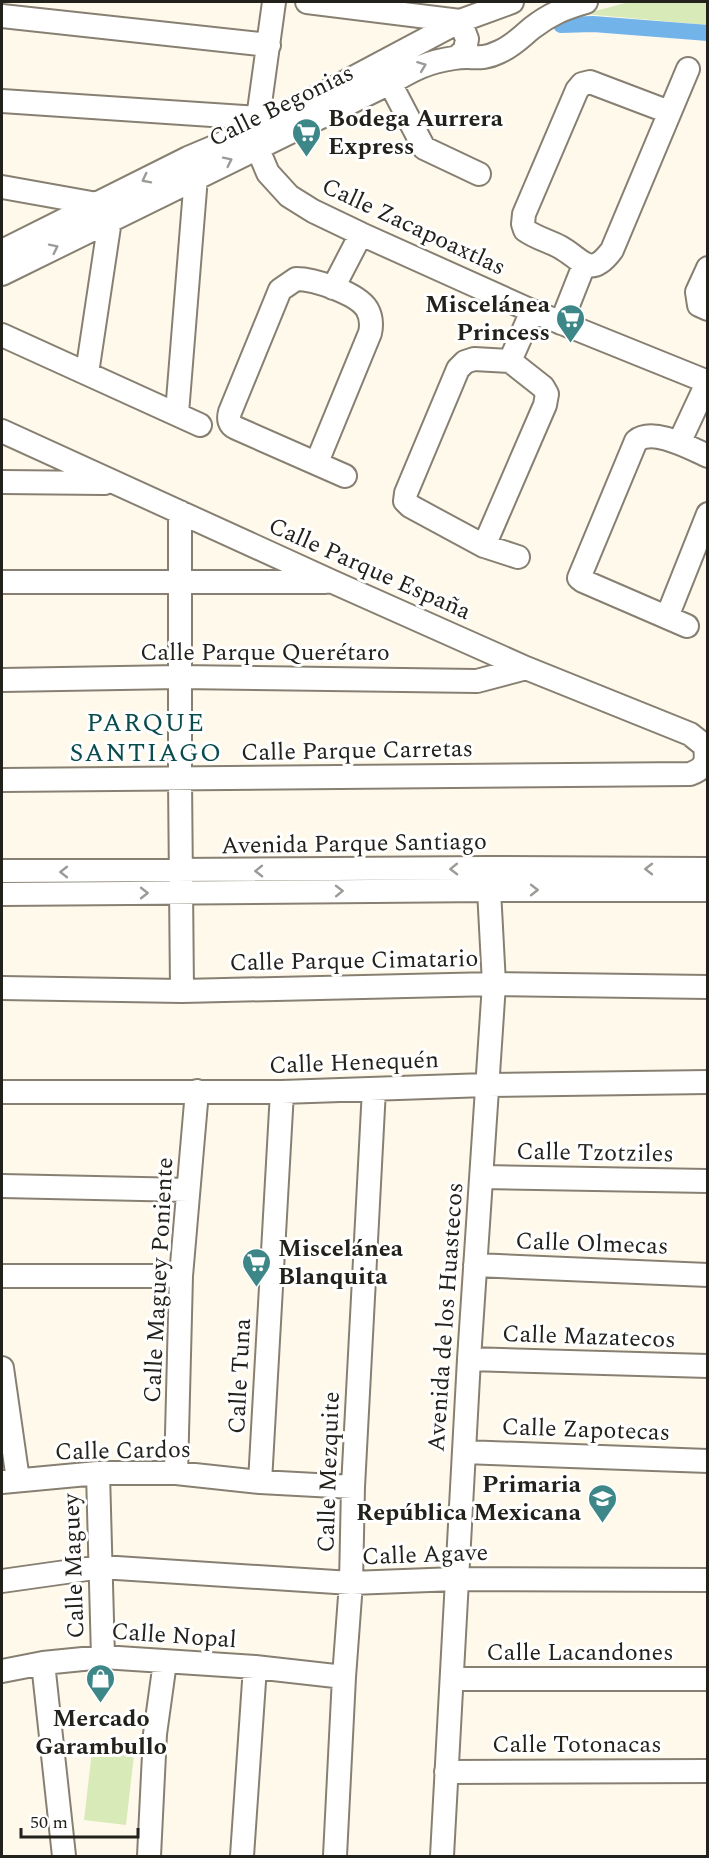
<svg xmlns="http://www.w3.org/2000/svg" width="709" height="1858" viewBox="0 0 709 1858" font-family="Spectral,serif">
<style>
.green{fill:#d9eab9}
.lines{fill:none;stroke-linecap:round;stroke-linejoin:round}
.canal{stroke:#72b4e9;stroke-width:16}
.minor-casing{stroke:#878072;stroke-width:26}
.minor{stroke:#fff;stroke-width:22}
.oneway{stroke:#9c9b98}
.labels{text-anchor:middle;stroke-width:6;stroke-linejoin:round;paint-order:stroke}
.street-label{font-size:24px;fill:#23211b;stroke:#fff}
.poi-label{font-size:24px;font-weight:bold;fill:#23211b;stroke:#fff;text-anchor:start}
.neighbourhood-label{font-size:26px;letter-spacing:1.5px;fill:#0a4b4d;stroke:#fff}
</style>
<rect width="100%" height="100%" fill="#fff9ec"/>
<!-- green -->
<path class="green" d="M 629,2 L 707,2 L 707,25 L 584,14 Z
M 92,1751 L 134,1755 L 126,1825 L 84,1820 Z"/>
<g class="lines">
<!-- canal -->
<path class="canal" d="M 561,25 L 593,24 L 708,33"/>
<defs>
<path id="minor" d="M 274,2 L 258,118 L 257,147 L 268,173 L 289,196 L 313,211 L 361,234 L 532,311 L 708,382
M 307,2 L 460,21 L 467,39 L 465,50 L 457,57
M 2,16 L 269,45
M 390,83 L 424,148 L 479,174
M 2,101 L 258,118
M 669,112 L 590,82 L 582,84 L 577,90 L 524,214 L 523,224 L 525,230 C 536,238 549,241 560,247 C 582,259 590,280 612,250 L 688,69
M 2,187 L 97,204 L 110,220 L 87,373
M 2,251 L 188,158 L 257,129 L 460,21 L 512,2
M 708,268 L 697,292 L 699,305 L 708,309
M 2,274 L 390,83 C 414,69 427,62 454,58 C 472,55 481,61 499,52 C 513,46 521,37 532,28 C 550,14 565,8 586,2
M 333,288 L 361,234
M 561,323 L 584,265
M 2,335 L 200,425
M 510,361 L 532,311
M 177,413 L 196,177 L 192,168
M 2,431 L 333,582 L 526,668 L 690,734 L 705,746 C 707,762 706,768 690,774 L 2,780
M 679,443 L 708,381
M 317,462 L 370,333 C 372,324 371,316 367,309 C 357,293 314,279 296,279 L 280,290 L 230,412 C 228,419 229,425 236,428 L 345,476
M 2,482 L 105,483
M 180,512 L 180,779 L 182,991
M 484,546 L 545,405 L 547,394 L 543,387 L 510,361 L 474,359 L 465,362 L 458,369 L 406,493 L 405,501 L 410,506 L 484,546 L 518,557
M 2,582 L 325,582
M 667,617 L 708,514
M 687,626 L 583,581 L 579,578 L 636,441 C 653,427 690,448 708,456
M 2,680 L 179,677 L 477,681 L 526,668
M 2,871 L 489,868 L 708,869
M 2,894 L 489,890 L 708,890
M 2,988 L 182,991 L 494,984 L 708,987
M 2,1092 L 282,1092 L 486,1085 L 708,1082
M 482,1177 L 708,1181
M 2,1186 L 188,1190
M 475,1265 L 708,1275
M 2,1276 L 181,1276
M 469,1359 L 708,1366
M 2,1368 L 18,1480
M 464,1452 L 708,1461
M 98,1473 L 103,1657
M 176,1473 L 181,1276 L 197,1091
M 2,1482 L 98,1473 L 176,1473 L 260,1482 L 353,1487
M 260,1482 L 282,1092
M 2,1581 L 101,1567 L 351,1583 L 456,1579 L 708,1580
M 43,1663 L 64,1856
M 2,1671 L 43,1663 L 103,1657 L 255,1667 L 344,1677
M 452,1679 L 708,1679
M 446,1772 L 708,1771
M 149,1856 L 155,1734 L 165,1662
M 242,1856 L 255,1667
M 335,1856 L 344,1677 L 351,1583 L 353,1487 L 374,1089
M 442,1856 L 469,1359 L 494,984 L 489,890"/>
</defs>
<!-- minor casing -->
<use href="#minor" class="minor-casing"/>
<!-- minor -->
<use href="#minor" class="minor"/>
</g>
<!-- one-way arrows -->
<defs><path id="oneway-chevron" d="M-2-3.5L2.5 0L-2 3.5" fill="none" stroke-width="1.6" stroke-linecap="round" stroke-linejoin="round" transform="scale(1.5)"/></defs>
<g class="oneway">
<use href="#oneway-chevron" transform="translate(422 66) rotate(-21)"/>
<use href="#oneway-chevron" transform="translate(228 161) rotate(-26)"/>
<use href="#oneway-chevron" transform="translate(146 179) rotate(153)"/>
<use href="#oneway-chevron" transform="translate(54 248) rotate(-26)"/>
<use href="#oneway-chevron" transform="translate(454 869) rotate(179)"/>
<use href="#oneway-chevron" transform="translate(649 869) rotate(-180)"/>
<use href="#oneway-chevron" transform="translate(259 871) rotate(179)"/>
<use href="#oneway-chevron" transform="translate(64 872) rotate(-180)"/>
<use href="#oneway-chevron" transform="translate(534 890)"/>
<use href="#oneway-chevron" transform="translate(339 891) rotate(-1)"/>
<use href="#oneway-chevron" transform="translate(144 893)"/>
</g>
<!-- icons -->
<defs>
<symbol id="supermarket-pin" viewBox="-11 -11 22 30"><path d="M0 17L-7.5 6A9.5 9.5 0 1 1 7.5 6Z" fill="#3e8789" stroke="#fff"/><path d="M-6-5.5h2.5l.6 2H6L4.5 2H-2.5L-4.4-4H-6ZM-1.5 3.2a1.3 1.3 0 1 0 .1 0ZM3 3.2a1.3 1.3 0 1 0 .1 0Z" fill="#fff"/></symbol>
<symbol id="school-pin" viewBox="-11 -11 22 30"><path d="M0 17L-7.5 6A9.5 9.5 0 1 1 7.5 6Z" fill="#3e8789" stroke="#fff"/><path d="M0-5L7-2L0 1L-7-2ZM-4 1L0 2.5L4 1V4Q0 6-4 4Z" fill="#fff"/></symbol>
<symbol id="shop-pin" viewBox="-11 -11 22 30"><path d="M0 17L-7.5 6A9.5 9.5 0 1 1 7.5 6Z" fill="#3e8789" stroke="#fff"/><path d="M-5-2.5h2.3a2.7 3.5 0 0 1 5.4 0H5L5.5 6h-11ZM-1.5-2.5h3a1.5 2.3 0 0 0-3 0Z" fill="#fff"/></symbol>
</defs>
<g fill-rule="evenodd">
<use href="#supermarket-pin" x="290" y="116" width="33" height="45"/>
<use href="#supermarket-pin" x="554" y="302" width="33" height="45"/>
<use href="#supermarket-pin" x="240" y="1246" width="33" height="45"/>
<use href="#school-pin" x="586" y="1482" width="33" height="45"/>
<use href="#shop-pin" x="84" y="1662" width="33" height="45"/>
</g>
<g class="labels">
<!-- street labels -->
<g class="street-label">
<text transform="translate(281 105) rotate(-26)" y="8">Calle Begonias</text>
<text transform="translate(414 226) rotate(25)" y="8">Calle Zacapoaxtlas</text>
<text transform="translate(370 568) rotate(24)" y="8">Calle Parque España</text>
<text x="265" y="660">Calle Parque Querétaro</text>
<text transform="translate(357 750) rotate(-1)" y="8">Calle Parque Carretas</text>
<text transform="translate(354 843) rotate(-1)" y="8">Avenida Parque Santiago</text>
<text transform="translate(354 960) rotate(-1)" y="8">Calle Parque Cimatario</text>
<text transform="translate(354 1062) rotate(-2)" y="8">Calle Henequén</text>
<text transform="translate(595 1152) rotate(1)" y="8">Calle Tzotziles</text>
<text transform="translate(592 1243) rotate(2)" y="8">Calle Olmecas</text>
<text transform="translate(158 1280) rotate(-87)" y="8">Calle Maguey Poniente</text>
<text transform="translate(445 1317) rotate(-86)" y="8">Avenida de los Huastecos</text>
<text transform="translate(589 1336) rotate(2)" y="8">Calle Mazatecos</text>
<text transform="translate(239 1376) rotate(-87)" y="8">Calle Tuna</text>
<text transform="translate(586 1429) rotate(2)" y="8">Calle Zapotecas</text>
<text transform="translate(123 1450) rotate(-1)" y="8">Calle Cardos</text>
<text transform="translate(328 1472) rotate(-88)" y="8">Calle Mezquite</text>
<text transform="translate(425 1554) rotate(-2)" y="8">Calle Agave</text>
<text transform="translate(73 1566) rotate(-92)" y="8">Calle Maguey</text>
<text transform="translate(174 1635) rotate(4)" y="8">Calle Nopal</text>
<text x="580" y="1660">Calle Lacandones</text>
<text x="577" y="1752">Calle Totonacas</text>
</g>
<!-- poi labels -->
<g class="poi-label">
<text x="328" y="126">Bodega Aurrera<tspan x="328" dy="28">Express</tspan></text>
<text x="550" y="312" text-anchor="end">Miscelánea<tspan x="550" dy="28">Princess</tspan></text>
<text x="278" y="1256">Miscelánea<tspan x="278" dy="28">Blanquita</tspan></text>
<text x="581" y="1492" text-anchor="end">Primaria<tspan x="581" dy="28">República Mexicana</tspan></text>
<text x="101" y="1726" text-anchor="middle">Mercado<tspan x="101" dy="28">Garambullo</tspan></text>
</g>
<!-- neighbourhood labels -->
<g class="neighbourhood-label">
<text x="146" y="731">PARQUE<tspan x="146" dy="30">SANTIAGO</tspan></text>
</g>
</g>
<!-- border -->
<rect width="709" height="1858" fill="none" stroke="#23211b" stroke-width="6"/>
<!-- scale -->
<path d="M21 1828v9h117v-9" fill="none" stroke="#23211b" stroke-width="3"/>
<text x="30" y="1828" font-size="18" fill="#23211b" stroke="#ffffff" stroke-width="4.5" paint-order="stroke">50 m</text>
</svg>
